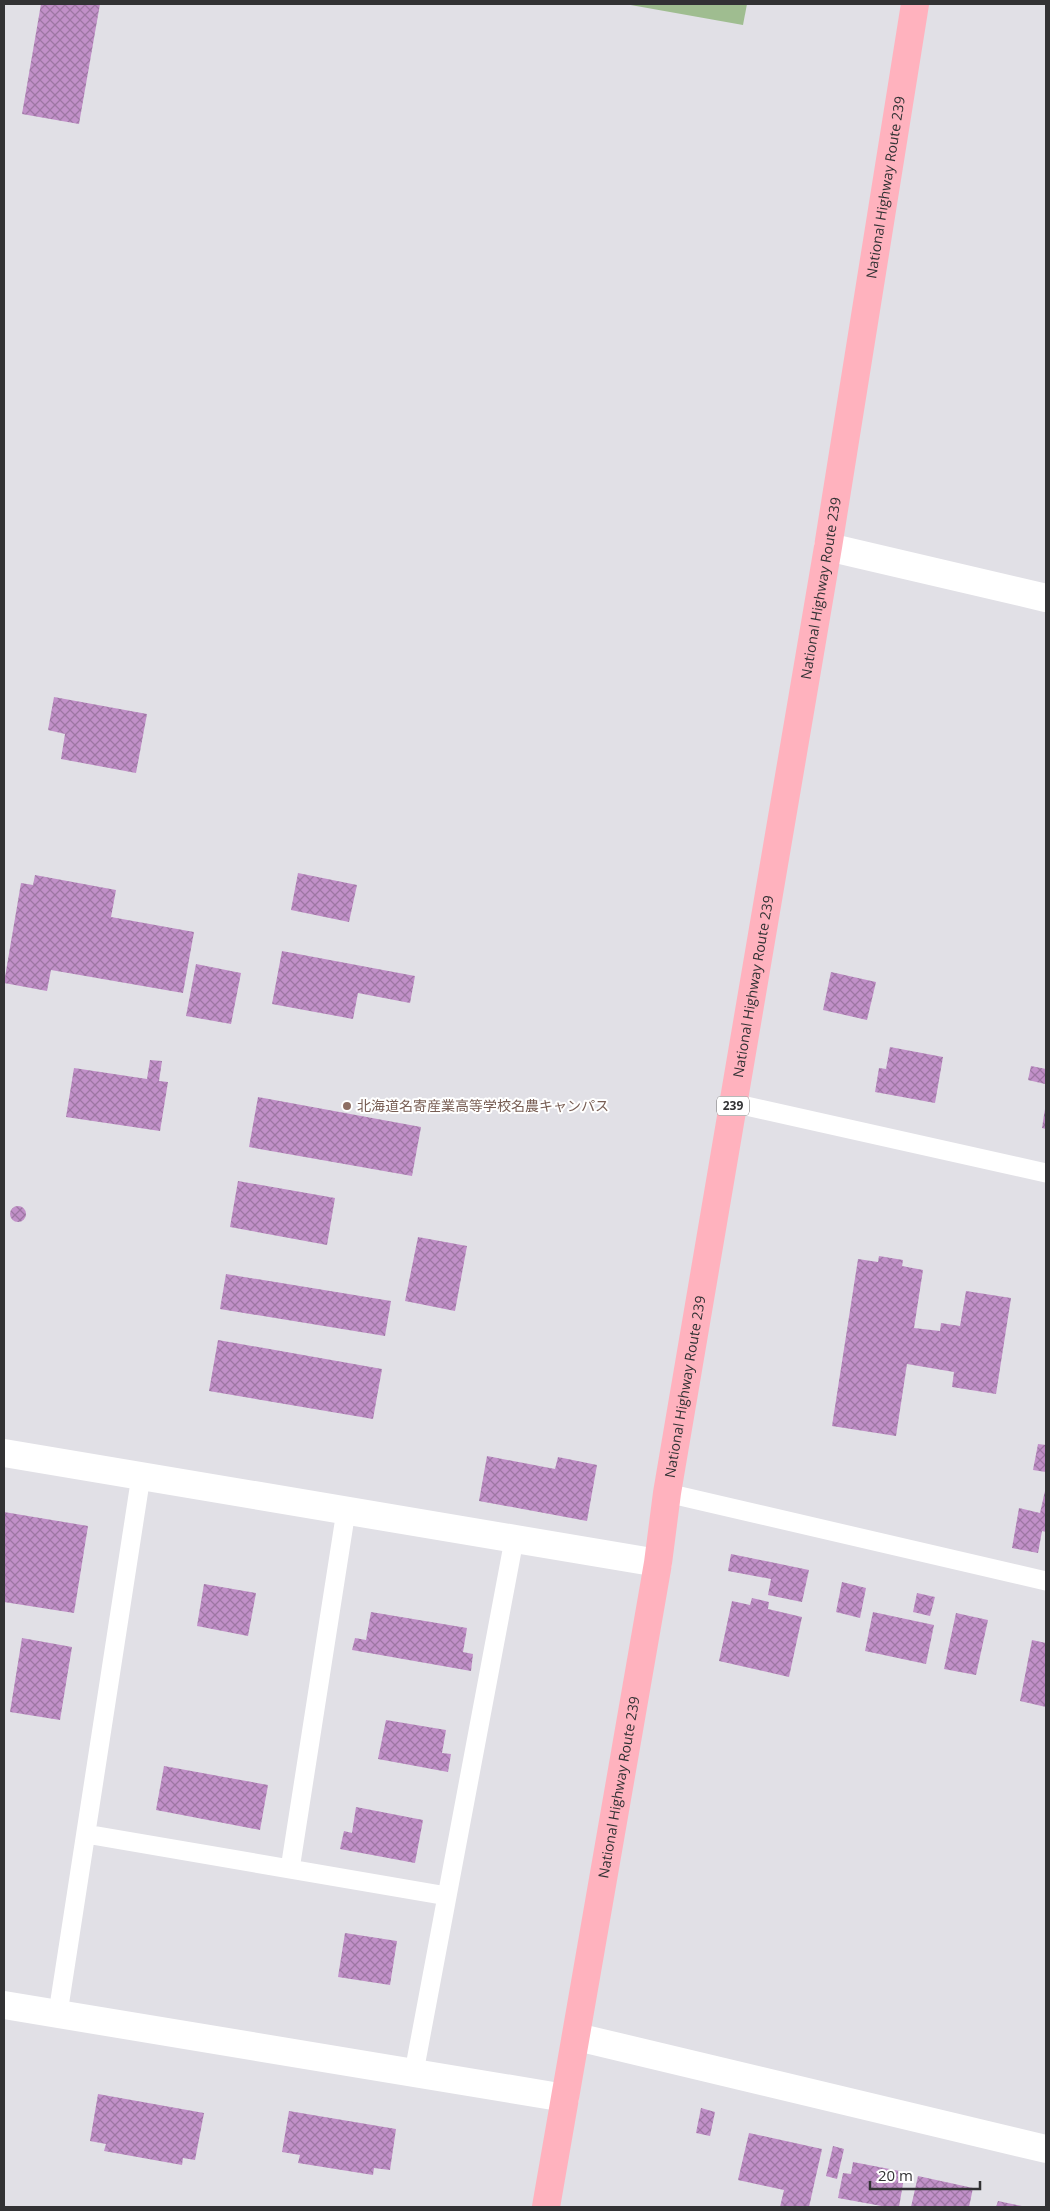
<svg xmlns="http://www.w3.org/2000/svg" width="1050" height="2211" viewBox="0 0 1050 2211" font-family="'Open Sans','Noto Sans JP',sans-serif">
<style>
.green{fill:#9fbd90}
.building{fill:url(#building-cross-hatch)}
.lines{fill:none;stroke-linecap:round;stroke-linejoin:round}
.service{stroke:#fff;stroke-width:19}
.minor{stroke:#fff;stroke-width:28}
.trunk{stroke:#ffb2be;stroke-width:28}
.education-dot{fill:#8d6e63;stroke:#fff;stroke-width:2}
.labels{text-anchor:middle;stroke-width:4;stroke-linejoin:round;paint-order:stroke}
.shield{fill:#fff;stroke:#707071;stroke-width:1}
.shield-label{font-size:12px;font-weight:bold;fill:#323234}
.street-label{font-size:14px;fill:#323234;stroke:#fff}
.education-label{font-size:14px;fill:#785e54;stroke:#fff;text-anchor:start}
</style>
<defs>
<pattern id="building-cross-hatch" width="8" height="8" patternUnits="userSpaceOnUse" patternTransform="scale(1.25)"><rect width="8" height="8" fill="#c190c8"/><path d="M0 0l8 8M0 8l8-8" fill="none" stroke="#9d76a3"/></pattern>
</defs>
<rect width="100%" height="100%" fill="#e1e0e6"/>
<!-- green -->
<path class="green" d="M 625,4 L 747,4 L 743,25 Z"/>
<!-- building -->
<path class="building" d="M 41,4 L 100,4 L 79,124 L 22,114 Z
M 54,697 L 147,714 L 136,773 L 61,759 L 65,734 L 48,730 Z
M 298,873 L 357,885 L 349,922 L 291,910 Z
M 35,875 L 116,890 L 111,917 L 194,932 L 183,993 L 51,970 L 47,991 L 4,983 L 21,883 L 33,885 Z
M 282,951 L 415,976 L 410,1003 L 358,993 L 353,1019 L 272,1004 Z
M 196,964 L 241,973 L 231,1024 L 186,1016 Z
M 831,972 L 876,982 L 867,1020 L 823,1010 Z
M 890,1047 L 943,1057 L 935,1103 L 875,1092 L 879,1068 L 886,1069 Z
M 150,1060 L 162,1061 L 159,1081 L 168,1082 L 160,1131 L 66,1117 L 74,1068 L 147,1079 Z
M 1031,1066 L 1046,1069 L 1045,1084 L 1028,1080 Z
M 258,1097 L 421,1127 L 412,1176 L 249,1147 Z
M 1045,1109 L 1046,1109 L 1046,1129 L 1042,1128 Z
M 238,1181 L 335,1198 L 327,1245 L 230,1227 Z
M10 1214a8 8 0 1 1 16 0a8 8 0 1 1-16 0Z
M 418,1237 L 467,1246 L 455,1311 L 405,1301 Z
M 879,1256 L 903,1260 L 902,1266 L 923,1270 L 914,1328 L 940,1331 L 941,1323 L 960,1326 L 966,1291 L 1011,1298 L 996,1394 L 952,1387 L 954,1372 L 907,1364 L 896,1436 L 832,1426 L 858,1259 L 878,1262 Z
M 226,1274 L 391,1301 L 385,1336 L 220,1309 Z
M 218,1340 L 382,1369 L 373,1419 L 209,1391 Z
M 1038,1444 L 1046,1445 L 1046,1472 L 1033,1470 Z
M 487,1456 L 555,1469 L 558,1457 L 597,1465 L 587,1521 L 479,1501 Z
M 1045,1491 L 1046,1491 L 1046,1532 L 1042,1531 L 1038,1553 L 1012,1548 L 1019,1508 L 1040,1513 Z
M 4,1512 L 88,1526 L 74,1613 L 4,1602 Z
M 731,1554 L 809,1570 L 802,1602 L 768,1595 L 771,1579 L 728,1571 Z
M 842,1582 L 866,1588 L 860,1618 L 836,1612 Z
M 204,1584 L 256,1593 L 248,1636 L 197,1626 Z
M 917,1593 L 935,1597 L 930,1616 L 913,1612 Z
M 752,1598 L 769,1602 L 768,1609 L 802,1617 L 789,1677 L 719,1661 L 732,1601 L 750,1605 Z
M 371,1612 L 467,1628 L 463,1652 L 473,1654 L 471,1671 L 352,1650 L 355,1638 L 366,1640 Z
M 873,1612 L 934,1625 L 926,1664 L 865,1651 Z
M 956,1613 L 988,1620 L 976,1675 L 944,1669 Z
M 22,1638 L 72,1647 L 60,1720 L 10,1712 Z
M 1032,1640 L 1046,1643 L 1046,1707 L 1020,1701 Z
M 386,1720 L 446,1730 L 442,1753 L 451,1754 L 448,1772 L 378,1759 Z
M 164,1766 L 268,1785 L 260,1830 L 156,1810 Z
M 356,1807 L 423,1820 L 415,1863 L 340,1849 L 344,1831 L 352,1833 Z
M 345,1933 L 397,1941 L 390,1985 L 338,1977 Z
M 98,2094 L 204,2113 L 195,2160 L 183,2158 L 182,2165 L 104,2151 L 106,2144 L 90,2141 Z
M 701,2108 L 715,2112 L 710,2136 L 696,2133 Z
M 289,2111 L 396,2129 L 390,2170 L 374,2168 L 373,2175 L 298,2163 L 300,2155 L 282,2152 Z
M 749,2133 L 822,2149 L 809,2207 L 780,2207 L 784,2190 L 738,2180 Z
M 833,2146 L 844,2149 L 837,2179 L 826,2176 Z
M 853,2162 L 905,2172 L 899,2207 L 887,2207 L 838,2198 L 843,2173 L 851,2174 Z
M 918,2176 L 973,2188 L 969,2207 L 911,2207 Z
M 998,2201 L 1022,2206 L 1022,2207 L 996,2207 Z"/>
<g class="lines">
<!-- service -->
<path class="service" d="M 733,1103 L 1046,1173
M 667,1493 L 1046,1581
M 86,1834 L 447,1896
M 290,1869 L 346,1511
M 58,2013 L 141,1476
M 414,2072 L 514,1540"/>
<!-- minor -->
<path class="minor" d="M 828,547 L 1046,598
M 4,1453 L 658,1563
M 4,2005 L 565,2098
M 577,2037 L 1046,2149"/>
<!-- trunk -->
<path class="trunk" id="s1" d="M 546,2207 L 658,1563 L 667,1493 L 828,547 L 915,4"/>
</g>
<!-- markers -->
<circle class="education-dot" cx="347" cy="1106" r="5"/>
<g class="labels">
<!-- shield labels -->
<rect class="shield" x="717" y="1096.5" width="32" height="19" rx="4"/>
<g class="shield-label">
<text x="733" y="1110">239</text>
</g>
<!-- street labels -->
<g class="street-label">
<text dy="5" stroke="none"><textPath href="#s1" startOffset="2048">National Highway Route 239</textPath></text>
<text dy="5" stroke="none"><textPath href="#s1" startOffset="1642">National Highway Route 239</textPath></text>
<text dy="5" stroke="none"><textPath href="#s1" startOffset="1238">National Highway Route 239</textPath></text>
<text dy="5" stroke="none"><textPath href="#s1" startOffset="832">National Highway Route 239</textPath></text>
<text dy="5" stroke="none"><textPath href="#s1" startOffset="426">National Highway Route 239</textPath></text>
</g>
<!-- education labels -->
<g class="education-label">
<text x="357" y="1111">北海道名寄産業高等学校名農キャンパス</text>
</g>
</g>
<!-- border -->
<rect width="1050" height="2211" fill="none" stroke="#323234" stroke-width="10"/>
<!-- scale -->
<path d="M870 2181v8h110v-8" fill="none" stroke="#323234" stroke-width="2.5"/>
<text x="878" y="2181" font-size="15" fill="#323234" stroke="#ffffff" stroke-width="4" paint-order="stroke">20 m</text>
</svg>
